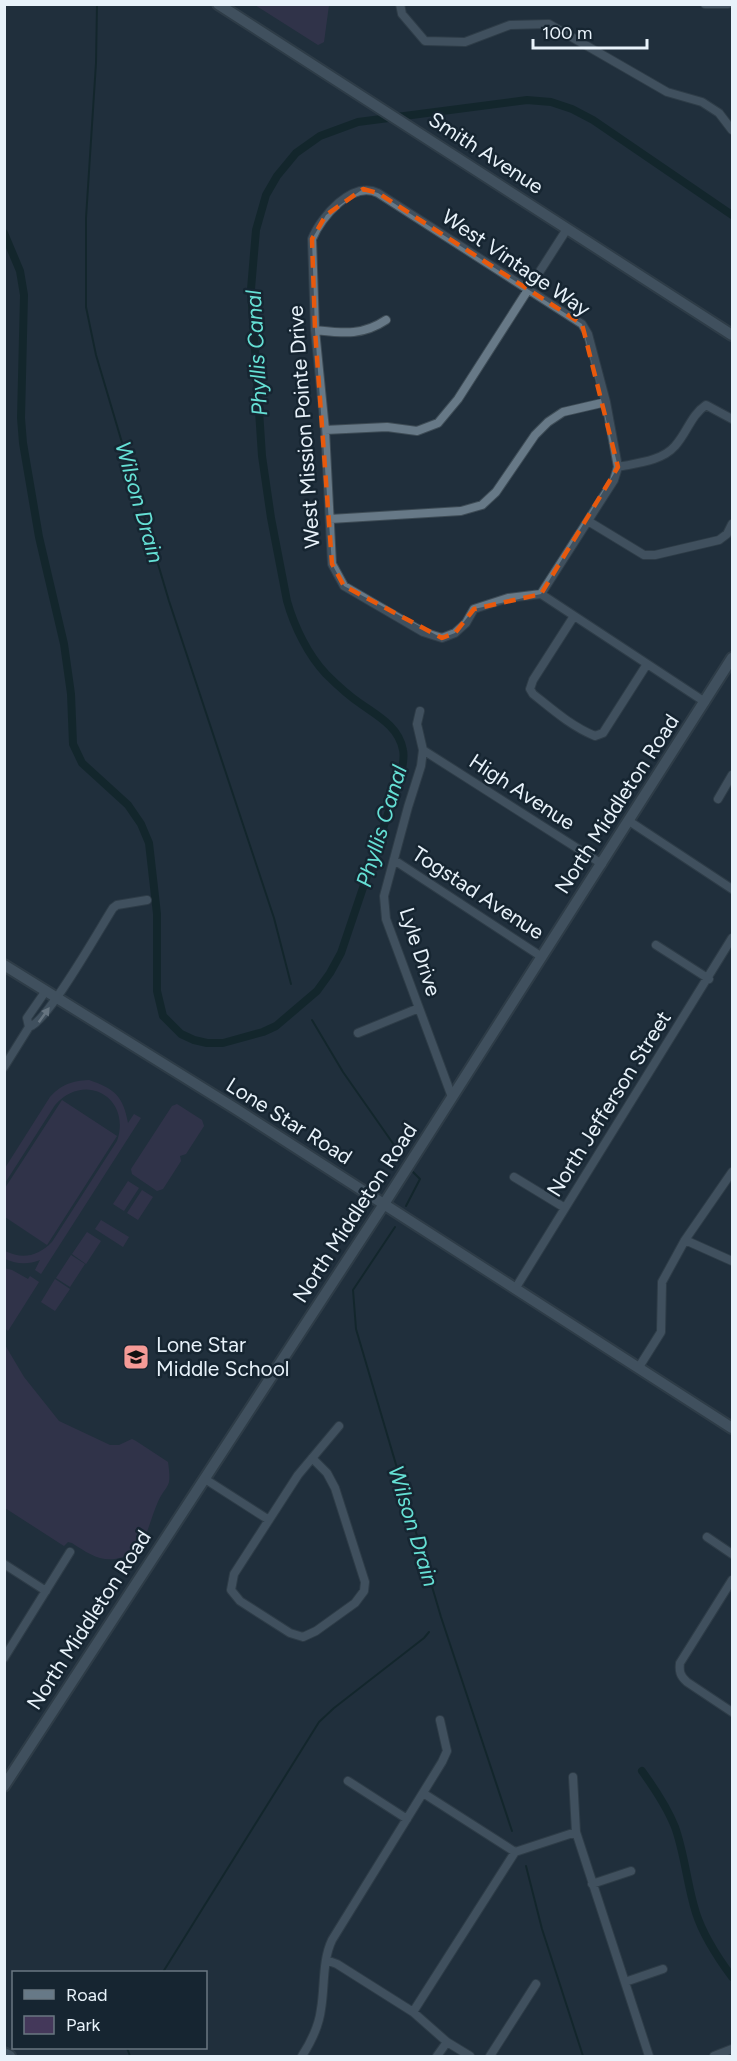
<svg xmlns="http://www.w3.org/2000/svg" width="737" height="2061" viewBox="0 0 737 2061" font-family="Figtree,sans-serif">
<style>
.green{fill:#44385a}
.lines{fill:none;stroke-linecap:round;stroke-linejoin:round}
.stream{stroke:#031c1a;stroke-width:2}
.canal{stroke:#031c1a;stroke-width:8}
.street-casing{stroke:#3e4c56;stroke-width:10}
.secondary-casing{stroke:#3e4c56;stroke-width:14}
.street{stroke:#677987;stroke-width:8}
.secondary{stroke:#677987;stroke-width:10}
.oneway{fill:#bbc8d2}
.marked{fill:none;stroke:#e8590c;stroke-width:4.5;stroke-dasharray:12 8;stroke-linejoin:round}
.labels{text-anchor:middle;stroke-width:5;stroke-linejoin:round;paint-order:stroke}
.street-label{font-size:21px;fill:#e8f2fa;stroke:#162531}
.poi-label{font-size:21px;fill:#e8f2fa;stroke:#162531;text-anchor:start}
.water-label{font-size:22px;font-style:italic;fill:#65e0d5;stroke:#162531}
</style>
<rect width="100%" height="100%" fill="#202f3c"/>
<!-- green -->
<path class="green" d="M 255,5 L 329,5 L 324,42 L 318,45 Z
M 89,1080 C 115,1089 123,1096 128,1123 L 134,1114 L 141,1118 L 41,1274 L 35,1270 L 40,1260 C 27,1265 17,1264 5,1259 L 5,1251 C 23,1260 38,1256 52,1242 L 117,1141 C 132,1098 85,1071 55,1105 L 5,1183 L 5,1168 L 50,1097 C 62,1084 72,1081 89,1080 Z
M 62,1100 L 117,1136 L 47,1245 L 5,1217 L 5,1188 Z
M 177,1104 L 202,1120 L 204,1126 L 186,1154 L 180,1156 L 181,1161 L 163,1189 L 157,1191 L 132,1174 L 131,1169 L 172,1106 Z
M 128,1181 L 139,1188 L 124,1211 L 113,1204 Z
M 142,1190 L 153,1197 L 138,1220 L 127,1213 Z
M 101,1220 L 129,1237 L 123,1247 L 95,1229 Z
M 87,1232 L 101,1241 L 86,1264 L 72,1254 Z
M 71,1255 L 85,1264 L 70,1287 L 56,1278 Z
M 4,1268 L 12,1270 L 28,1279 L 30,1276 L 39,1282 L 8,1331 L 5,1328 Z
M 55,1279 L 70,1289 L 55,1311 L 41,1302 Z
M 5,1345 L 24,1377 L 59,1421 L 110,1445 L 119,1445 L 132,1439 L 136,1441 L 168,1462 C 172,1491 167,1481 157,1504 C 152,1516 149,1528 144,1539 C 139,1548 133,1553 123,1557 C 103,1564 89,1554 72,1543 L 68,1542 L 64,1546 L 5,1508 Z"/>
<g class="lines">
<!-- stream -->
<path class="stream" d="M 97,4 L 96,63 L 86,218 L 86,307 L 96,355 L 169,601 L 274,918 L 291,984
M 312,1020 L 343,1072 L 399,1152
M 406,1206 L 420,1179 L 413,1172
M 395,1227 L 353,1290 L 356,1329 L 441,1617 L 512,1831
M 526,1866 L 542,1929 L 583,2056
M 163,1972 L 319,1722 L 334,1708 L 424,1638 L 429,1632
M 127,2048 L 130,2056"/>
<!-- canal -->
<path class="canal" d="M 4,233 L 20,271 L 24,295 L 21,418 L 23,443 L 39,537 L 64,644 L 71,694 L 73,744 L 82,763 L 128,805 L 141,824 L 149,843 L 157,914 L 157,991 L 163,1016 L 181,1034 L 194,1040 L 207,1043 L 223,1043 L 263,1032 L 276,1026 L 317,991 L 330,973 L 341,953 L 400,778 C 402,769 405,759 403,750 C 399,727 378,716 361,704 C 349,696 336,684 326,674 C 308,655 294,626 287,601 L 271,518 L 262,456 L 251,289 L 256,230 L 266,195 L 277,176 L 296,153 L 320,136 L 358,122 L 527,100 L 551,102 L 572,109 L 593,120 L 732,215
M 642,1771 C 655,1789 667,1807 675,1827 C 685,1855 687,1885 696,1913 C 703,1935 718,1958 732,1977"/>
<defs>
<path id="street" d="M 400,4 L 402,14 L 425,41 L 465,42 L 510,25 L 549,24 L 667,92 L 702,102 L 719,113 L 732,130
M 705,4 L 728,4
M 315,330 C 343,333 362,336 386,320
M 325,430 L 387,427 L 417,431 L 438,423 L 458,399 L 567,229
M 618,467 C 637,463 662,461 675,446 C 687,433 691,415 706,405 L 732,419
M 330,519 L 461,511 L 482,505 L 496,492 L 535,435 L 548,422 L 563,412 L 606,402
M 588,521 L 644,555 L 655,555 L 719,540 L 727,534 L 732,524
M 541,594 L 614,480 L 618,467 L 606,402 L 588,334 L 582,324 L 378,193 C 352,180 321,217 312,239 L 315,330 L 325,430 L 332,564 L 344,586 L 423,632 L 442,638 L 455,633 L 466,623 L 474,609 L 508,598 L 541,594 L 705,702
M 574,616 L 533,680 L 530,689 L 533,694 C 553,710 571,726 595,736 L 603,733 L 647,664
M 420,711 L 417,724 L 423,750 L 421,766 L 408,807 L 384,896 L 386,919 L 452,1097
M 423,750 L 602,864
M 718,799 L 732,775
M 629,821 L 732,889
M 394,860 L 542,957
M 656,945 L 709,979
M 45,992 L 27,1018 L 29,1027 C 47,1023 100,928 113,908 L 117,905 L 147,900
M 358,1033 L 419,1008
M 4,1067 L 29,1027
M 514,1177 L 565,1208
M 685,1240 L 732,1261
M 515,1289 L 732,938
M 639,1367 L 661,1332 L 662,1282 L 685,1240 L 732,1172
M 312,1458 L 327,1473 L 335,1488 L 365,1582 L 364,1591 L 355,1603 L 316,1631 L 303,1637 L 290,1633 L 240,1601 L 231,1590 L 234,1574 L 298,1475 L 339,1426
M 205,1479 L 269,1520
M 707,1537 L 732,1554
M 4,1564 L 46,1591
M 732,1580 L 680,1663 C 679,1671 680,1676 687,1682 L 732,1712
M 4,1658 L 70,1552
M 573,1777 L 576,1832 L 649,2056
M 348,1781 L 407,1819
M 423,1793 L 515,1852
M 592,1884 L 631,1871
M 326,1960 L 337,1964 L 413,2012 L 447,2042 L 470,2056
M 625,1982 L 663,1969
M 413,2012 L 515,1852 L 576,1832
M 302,2056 C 311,2042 319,2026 321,2009 C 325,1986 322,1961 332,1940 L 442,1762 L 447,1751 L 440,1720
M 437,2056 L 447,2042
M 490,2056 L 536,1984
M 714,2056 L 732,2049"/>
<path id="secondary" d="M 218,4 L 732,335
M 4,965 L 236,1109 L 732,1428
M 4,1786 L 384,1204 L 732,658
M 4,2053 L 10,2056"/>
</defs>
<!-- street casing -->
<use href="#street" class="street-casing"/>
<!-- secondary casing -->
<use href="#secondary" class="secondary-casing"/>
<!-- street -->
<use href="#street" class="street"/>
<!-- secondary -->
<use href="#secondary" class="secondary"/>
</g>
<!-- one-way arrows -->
<defs><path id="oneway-solid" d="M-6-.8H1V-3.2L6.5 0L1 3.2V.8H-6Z" transform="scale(1.5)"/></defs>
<use class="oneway" href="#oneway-solid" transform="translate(44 1015) rotate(-54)"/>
<!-- marked area -->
<path d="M0 0H737V2061H0ZM 363,189 L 378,193 L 582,324 L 618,467 L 541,594 L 474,609 L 455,633 L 442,638 L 344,586 L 332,564 L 315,330 L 312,239 L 326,215 Z" fill="#202f3c" fill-opacity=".55" fill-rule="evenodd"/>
<path class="marked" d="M 363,189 L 378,193 L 582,324 L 618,467 L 541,594 L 474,609 L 455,633 L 442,638 L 344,586 L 332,564 L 315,330 L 312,239 L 326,215 Z"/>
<!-- icons -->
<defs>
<symbol id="school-square" viewBox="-11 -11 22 22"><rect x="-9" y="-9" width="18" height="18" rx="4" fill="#f59b97" stroke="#162531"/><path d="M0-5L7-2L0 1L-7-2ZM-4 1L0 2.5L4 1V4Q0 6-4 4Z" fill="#111"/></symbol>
</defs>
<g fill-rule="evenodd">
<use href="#school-square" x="121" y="1342" width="30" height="30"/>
</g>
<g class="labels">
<!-- street labels -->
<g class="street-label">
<text transform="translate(486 153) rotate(33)" y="7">Smith Avenue</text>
<text transform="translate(516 263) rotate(34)" y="7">West Vintage Way</text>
<text transform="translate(304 427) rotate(-94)" y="7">West Mission Pointe Drive</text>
<text transform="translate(522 792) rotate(33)" y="7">High Avenue</text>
<text transform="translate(617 804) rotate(-57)" y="7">North Middleton Road</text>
<text transform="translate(478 893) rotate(33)" y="7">Togstad Avenue</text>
<text transform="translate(420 952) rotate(72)" y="7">Lyle Drive</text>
<text transform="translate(609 1104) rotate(-58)" y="7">North Jefferson Street</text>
<text transform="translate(289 1121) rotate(32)" y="7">Lone Star Road</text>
<text transform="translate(355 1213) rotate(-57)" y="7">North Middleton Road</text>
<text transform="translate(89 1620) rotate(-57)" y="7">North Middleton Road</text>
</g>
<!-- poi labels -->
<g class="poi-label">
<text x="156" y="1352">Lone Star<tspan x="156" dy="24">Middle School</tspan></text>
</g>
<!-- water labels -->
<g class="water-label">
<text transform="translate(256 353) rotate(-93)" y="8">Phyllis Canal</text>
<text transform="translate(140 502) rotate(74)" y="8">Wilson Drain</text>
<text transform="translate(381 826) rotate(-73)" y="8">Phyllis Canal</text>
<text transform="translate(414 1526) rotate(73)" y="8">Wilson Drain</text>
</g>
</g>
<!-- border -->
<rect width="737" height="2061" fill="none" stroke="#e8f2fa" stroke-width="12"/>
<!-- legend -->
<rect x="12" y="1971" width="195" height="78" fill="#162531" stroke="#6a7781" stroke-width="1.5"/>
<rect x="24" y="1990" width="30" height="9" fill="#677987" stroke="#6a7781" stroke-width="1.5"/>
<text x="66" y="2001" font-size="18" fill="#e8f2fa">Road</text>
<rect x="24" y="2016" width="30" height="18" fill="#44385a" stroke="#6a7781" stroke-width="1.5"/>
<text x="66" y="2031" font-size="18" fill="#e8f2fa">Park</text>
<!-- scale -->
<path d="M533 39v9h114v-9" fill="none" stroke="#e8f2fa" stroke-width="3"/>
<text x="542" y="39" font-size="18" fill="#e8f2fa" stroke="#162531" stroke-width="4.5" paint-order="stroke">100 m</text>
</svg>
